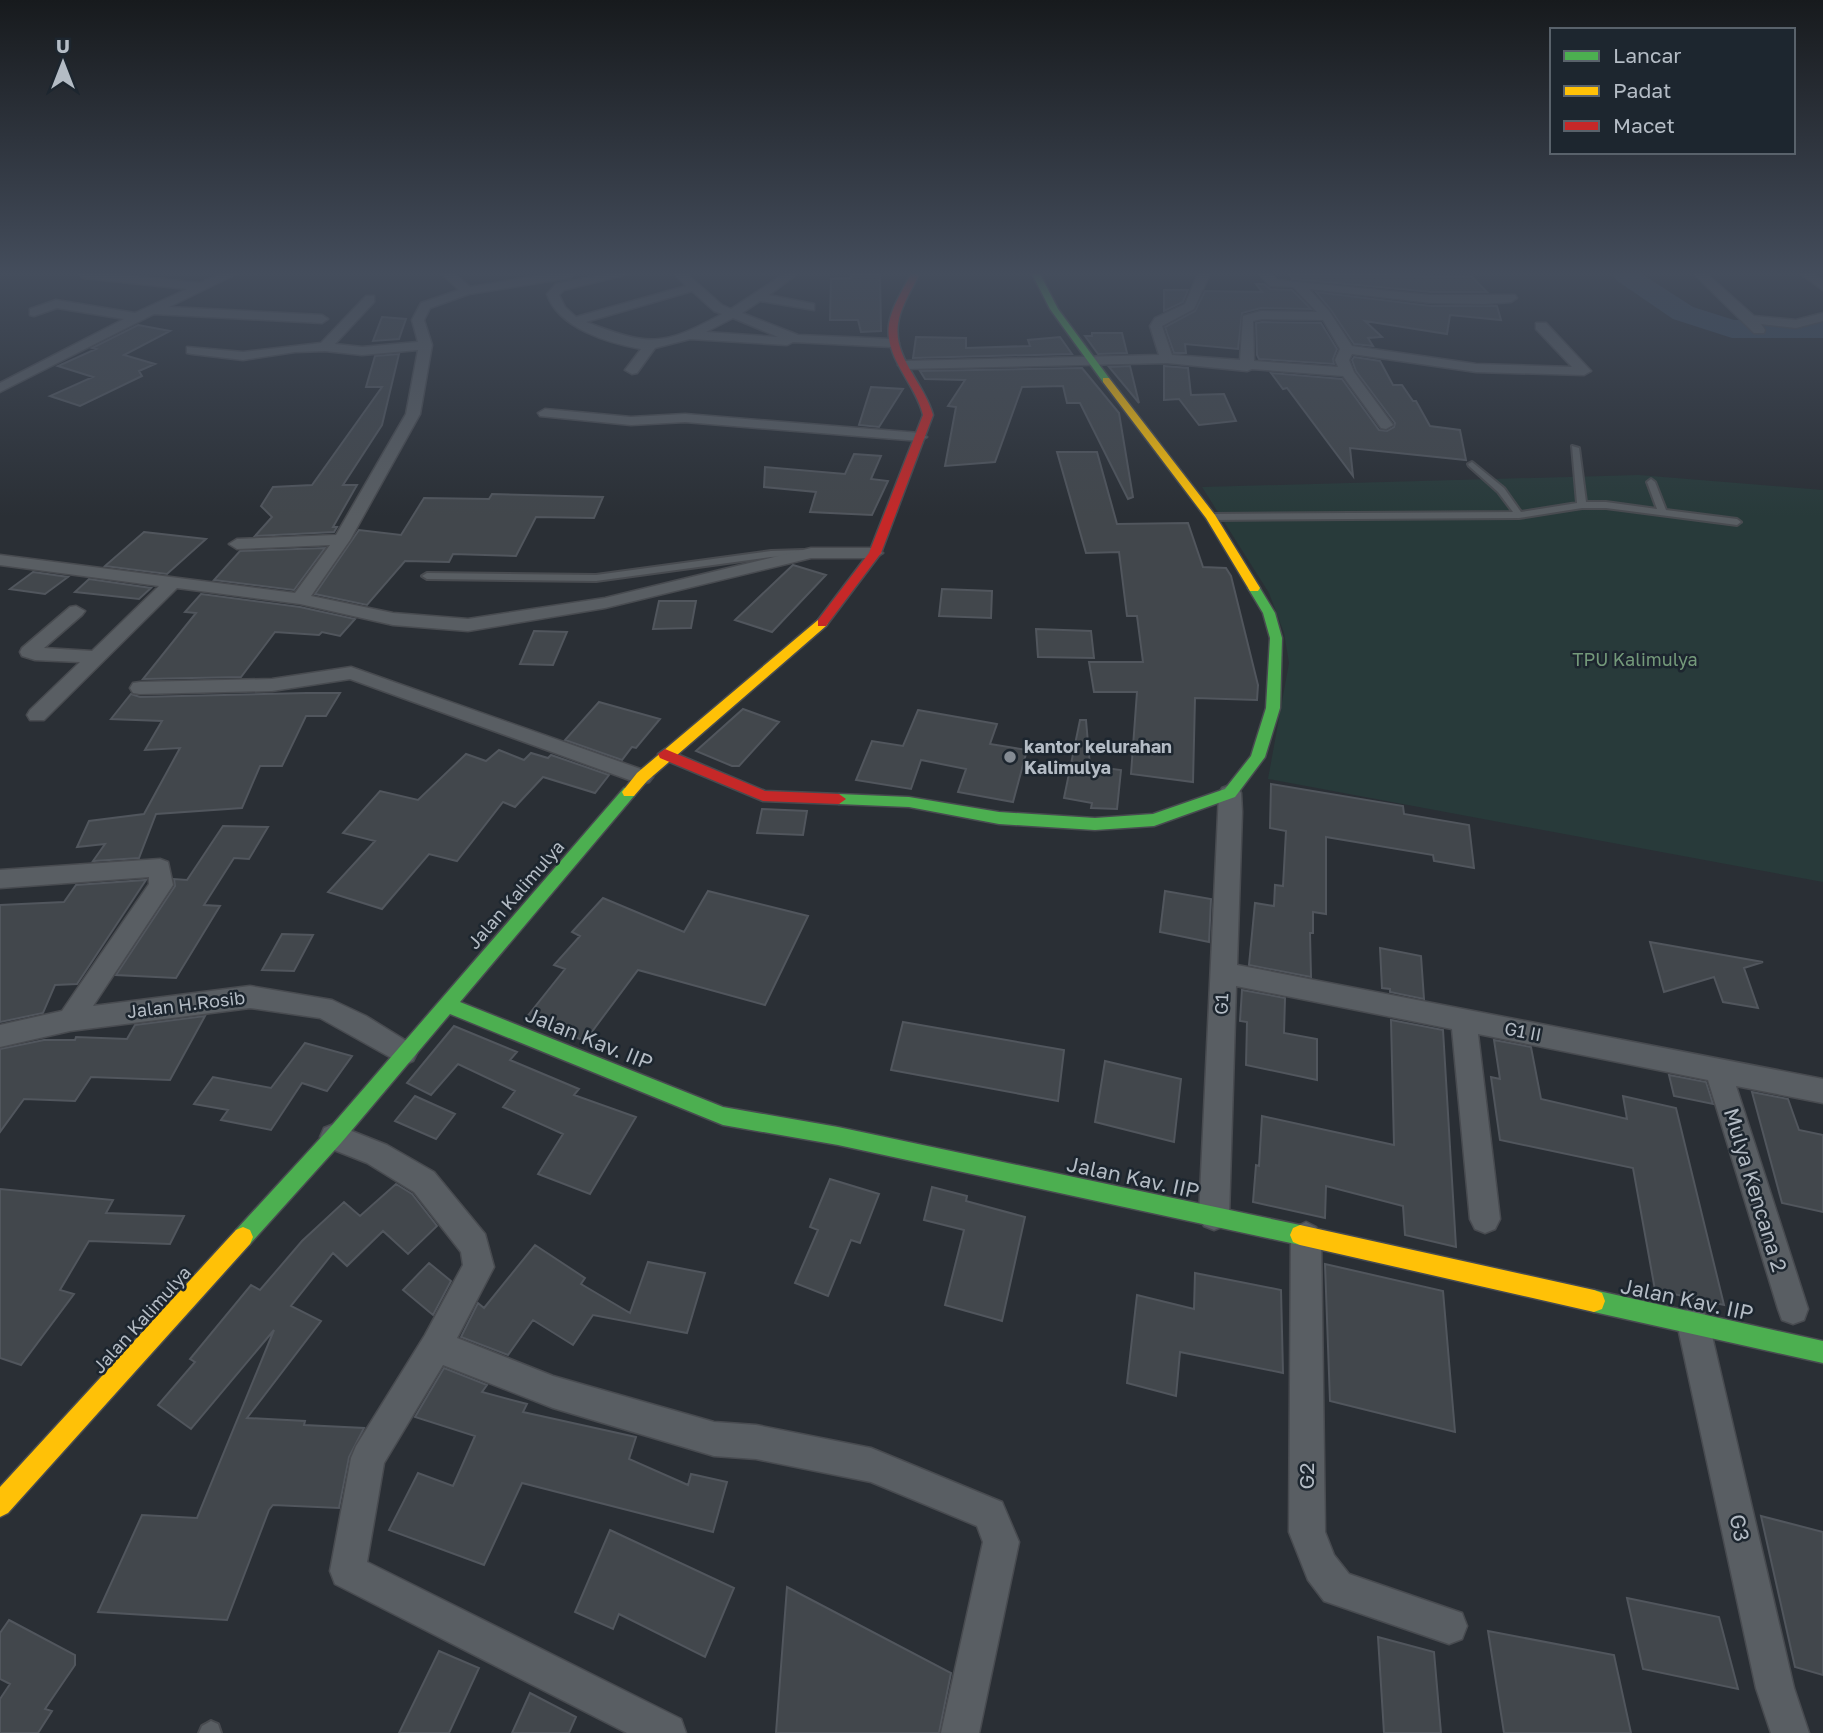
<svg xmlns="http://www.w3.org/2000/svg" width="1823" height="1733" viewBox="0 0 1823 1733" font-family="'Golos Text',sans-serif">
<style>
.green{fill:#283a3a}
.lines{fill:none;stroke-linecap:round;stroke-linejoin:round}
.river{fill:#3a4b5d;fill-rule:evenodd}
.building{fill:#42474c;stroke:#51565d;stroke-width:2}
.lane-casing{stroke:#484b50;stroke-width:4}
.street-casing{stroke:#484b50;stroke-width:3}
.fast-casing{stroke:#484b50;stroke-width:3}
.slow-casing{stroke:#484b50;stroke-width:3}
.jam-casing{stroke:#484b50;stroke-width:3}
.lane{fill:#595e63;fill-rule:evenodd}
.street{fill:#595e63;fill-rule:evenodd}
.fast{fill:#4caf50;fill-rule:evenodd}
.slow{fill:#ffc107;fill-rule:evenodd}
.jam{fill:#c62828;fill-rule:evenodd}
.poi-dot{fill:#848b93;stroke:#1d262f;stroke-width:2.5}
.labels{text-anchor:middle;stroke-width:5;stroke-linejoin:round;paint-order:stroke}
.park-label{font-size:18px;fill:#74997a;stroke:#1d262f}
.poi-label{font-size:18px;font-weight:bold;fill:#b4bcc5;stroke:#1d262f;text-anchor:start}
.street-label{font-size:18px;fill:#b4bcc5;stroke:#1d262f}
.near-street-label{font-size:21px;fill:#b4bcc5;stroke:#1d262f}
</style>
<rect width="100%" height="100%" fill="#2a2f35"/>
<!-- green -->
<path class="green" d="M 1639,475 L 1823,490 L 1823,882 L 1268,779 L 1289,663 L 1284,633 L 1269,593 L 1202,487 Z"/>
<g class="lines">
<!-- river -->
<path class="river" d="M 1612,274 L 1642,274 L 1693,307 L 1734,320 L 1823,320 L 1823,338 L 1732,338 L 1673,319 L 1616,280 Z"/>
</g>
<!-- building -->
<path class="building" d="M 851,274 L 880,274 L 881,331 L 861,332 L 858,320 L 830,320 L 831,279 L 851,278 Z
M 1289,274 L 1471,276 L 1487,292 L 1431,292 L 1292,279 Z
M 1256,284 L 1264,284 L 1270,289 L 1292,290 L 1311,309 L 1261,308 L 1242,313 L 1238,349 L 1185,344 L 1186,353 L 1174,353 L 1165,327 L 1195,311 L 1205,291 L 1262,292 Z
M 1164,290 L 1188,290 L 1183,302 L 1164,311 Z
M 1316,292 L 1431,306 L 1497,306 L 1501,320 L 1450,315 L 1447,334 L 1365,321 L 1382,337 L 1368,338 L 1373,346 L 1354,344 L 1331,310 Z
M 382,317 L 406,319 L 399,339 L 373,341 Z
M 1262,322 L 1321,323 L 1337,349 L 1333,359 L 1334,364 L 1259,359 L 1257,355 L 1256,323 Z
M 138,325 L 170,331 L 124,355 L 155,364 L 139,371 L 142,376 L 80,406 L 50,396 L 93,377 L 58,366 L 96,349 L 92,348 Z
M 1092,333 L 1122,333 L 1127,353 L 1098,354 L 1085,336 L 1092,336 Z
M 916,337 L 966,338 L 966,348 L 1030,346 L 1028,340 L 1060,337 L 1072,354 L 913,358 Z
M 399,354 L 382,425 L 343,485 L 357,485 L 333,527 L 337,527 L 334,532 L 255,536 L 272,517 L 261,506 L 273,487 L 312,485 L 382,387 L 366,387 L 375,356 Z
M 1354,357 L 1380,361 L 1393,385 L 1402,385 L 1413,401 L 1416,401 L 1430,426 L 1460,430 L 1466,460 L 1350,448 L 1353,476 L 1287,388 L 1283,389 L 1271,373 L 1342,379 L 1379,430 L 1387,431 L 1394,427 L 1395,423 L 1356,371 L 1352,360 Z
M 1130,366 L 1139,403 L 1109,367 Z
M 1164,366 L 1188,368 L 1191,395 L 1224,394 L 1236,421 L 1199,425 L 1179,399 L 1164,400 Z
M 1082,368 L 1119,413 L 1133,497 L 1128,499 L 1080,403 L 1067,403 L 1063,386 L 1022,387 L 995,462 L 945,466 L 956,407 L 948,406 L 965,380 L 925,379 L 920,371 Z
M 871,387 L 903,389 L 879,427 L 859,425 Z
M 1057,452 L 1097,452 L 1117,524 L 1188,523 L 1203,567 L 1226,568 L 1231,576 L 1258,685 L 1257,700 L 1195,698 L 1193,782 L 1131,774 L 1137,692 L 1094,692 L 1089,662 L 1143,662 L 1137,616 L 1127,616 L 1119,552 L 1086,553 Z
M 854,454 L 881,456 L 871,479 L 888,481 L 872,515 L 810,512 L 816,492 L 764,487 L 765,467 L 845,474 Z
M 492,494 L 603,497 L 594,518 L 536,517 L 516,556 L 453,554 L 449,562 L 405,561 L 367,605 L 315,594 L 359,530 L 401,535 L 424,498 L 489,499 Z
M 144,532 L 206,539 L 167,574 L 105,566 Z
M 325,548 L 294,590 L 214,580 L 240,551 Z
M 793,565 L 826,575 L 772,632 L 735,620 Z
M 33,572 L 68,577 L 45,594 L 10,589 Z
M 89,579 L 151,588 L 139,599 L 75,592 Z
M 942,589 L 992,591 L 991,618 L 939,616 Z
M 201,594 L 300,607 L 355,619 L 340,636 L 322,632 L 319,635 L 275,632 L 241,677 L 143,679 L 196,613 L 185,612 Z
M 659,601 L 696,601 L 691,628 L 653,629 Z
M 1036,629 L 1091,631 L 1094,658 L 1038,657 Z
M 534,631 L 567,632 L 553,665 L 520,664 Z
M 307,693 L 340,693 L 326,716 L 306,716 L 282,766 L 260,766 L 242,808 L 156,814 L 139,858 L 93,861 L 105,844 L 77,847 L 89,821 L 144,814 L 180,748 L 145,750 L 162,721 L 111,719 L 131,694 L 140,697 Z
M 599,702 L 660,719 L 636,748 L 632,747 L 622,760 L 565,740 Z
M 743,709 L 779,722 L 739,766 L 732,766 L 696,751 Z
M 918,710 L 997,724 L 990,744 L 1027,750 L 1013,802 L 958,792 L 966,769 L 921,760 L 911,789 L 856,780 L 872,741 L 903,746 Z
M 1080,720 L 1086,720 L 1090,766 L 1121,770 L 1117,809 L 1091,808 L 1092,803 L 1064,798 Z
M 499,750 L 524,760 L 531,753 L 548,758 L 551,755 L 609,775 L 595,793 L 543,777 L 515,807 L 503,802 L 457,861 L 429,854 L 382,909 L 328,892 L 375,841 L 343,833 L 380,791 L 418,800 L 466,754 L 486,761 Z
M 1271,784 L 1403,806 L 1404,814 L 1469,825 L 1474,868 L 1434,861 L 1433,855 L 1326,837 L 1326,914 L 1313,912 L 1313,933 L 1310,933 L 1311,977 L 1249,965 L 1255,903 L 1274,906 L 1275,885 L 1283,886 L 1286,831 L 1270,828 Z
M 762,809 L 807,811 L 803,835 L 757,833 Z
M 223,826 L 268,827 L 249,859 L 234,858 L 204,905 L 220,906 L 176,978 L 116,975 L 175,886 L 174,879 L 187,880 Z
M 146,880 L 77,984 L 55,985 L 43,1013 L 0,1022 L 0,905 L 64,902 L 76,885 Z
M 708,891 L 808,916 L 765,1005 L 638,970 L 585,1041 L 526,1018 L 565,969 L 554,965 L 580,936 L 572,932 L 603,898 L 684,932 Z
M 1165,891 L 1211,899 L 1209,942 L 1160,932 Z
M 282,934 L 313,935 L 294,971 L 262,970 Z
M 1650,942 L 1763,962 L 1744,968 L 1758,1008 L 1723,1002 L 1714,977 L 1664,992 Z
M 1380,948 L 1421,956 L 1424,999 L 1390,992 L 1390,989 L 1382,988 Z
M 1242,990 L 1285,998 L 1284,1033 L 1317,1039 L 1317,1080 L 1246,1065 L 1247,1022 L 1240,1021 Z
M 205,1016 L 170,1080 L 91,1077 L 75,1101 L 24,1099 L 0,1132 L 0,1049 L 44,1040 L 75,1040 L 76,1037 L 127,1039 L 135,1025 Z
M 1391,1020 L 1443,1030 L 1456,1247 L 1405,1235 L 1403,1206 L 1326,1186 L 1325,1218 L 1253,1202 L 1256,1165 L 1259,1166 L 1262,1116 L 1394,1145 Z
M 903,1022 L 1064,1050 L 1058,1101 L 891,1070 Z
M 454,1026 L 517,1052 L 510,1060 L 579,1089 L 574,1095 L 636,1117 L 590,1194 L 538,1174 L 563,1134 L 503,1107 L 515,1091 L 458,1064 L 431,1095 L 407,1083 Z
M 1494,1040 L 1531,1047 L 1541,1099 L 1627,1119 L 1623,1096 L 1676,1108 L 1724,1305 L 1655,1290 L 1633,1168 L 1500,1140 L 1491,1077 L 1500,1079 Z
M 305,1043 L 352,1056 L 327,1091 L 302,1083 L 271,1130 L 221,1120 L 228,1110 L 194,1104 L 213,1077 L 271,1088 Z
M 1105,1061 L 1181,1079 L 1174,1142 L 1095,1122 Z
M 1669,1075 L 1706,1082 L 1713,1104 L 1674,1096 Z
M 1752,1092 L 1788,1099 L 1799,1130 L 1823,1135 L 1823,1212 L 1782,1203 Z
M 415,1096 L 455,1114 L 436,1139 L 395,1121 Z
M 830,1179 L 879,1194 L 860,1243 L 851,1240 L 828,1296 L 795,1283 L 818,1230 L 810,1227 Z
M 396,1184 L 412,1194 L 437,1226 L 408,1254 L 383,1231 L 347,1266 L 333,1253 L 291,1306 L 321,1321 L 247,1418 L 305,1421 L 304,1425 L 364,1428 L 349,1457 L 339,1508 L 273,1505 L 269,1510 L 227,1620 L 98,1612 L 142,1515 L 197,1518 L 274,1330 L 191,1429 L 158,1405 L 195,1362 L 190,1359 L 251,1285 L 260,1290 L 302,1241 L 344,1202 L 360,1216 Z
M 932,1187 L 967,1196 L 966,1201 L 1025,1217 L 1002,1321 L 945,1305 L 964,1230 L 924,1220 Z
M 0,1189 L 113,1200 L 106,1213 L 184,1216 L 170,1244 L 89,1241 L 60,1290 L 74,1294 L 21,1365 L 0,1358 Z
M 535,1245 L 585,1278 L 581,1284 L 630,1313 L 648,1262 L 705,1273 L 687,1333 L 593,1315 L 573,1345 L 533,1320 L 508,1355 L 461,1337 L 478,1303 L 484,1308 Z
M 429,1263 L 451,1281 L 433,1315 L 403,1290 Z
M 1325,1264 L 1443,1291 L 1455,1432 L 1330,1401 Z
M 1195,1273 L 1281,1290 L 1283,1373 L 1180,1352 L 1176,1396 L 1127,1383 L 1137,1295 L 1194,1309 Z
M 444,1368 L 487,1385 L 482,1392 L 527,1404 L 523,1412 L 636,1437 L 629,1459 L 688,1485 L 691,1474 L 727,1482 L 713,1532 L 522,1483 L 484,1565 L 389,1530 L 418,1473 L 453,1486 L 475,1436 L 415,1417 Z
M 1761,1516 L 1823,1532 L 1823,1675 L 1795,1667 Z
M 610,1530 L 734,1588 L 705,1657 L 619,1614 L 613,1629 L 575,1612 Z
M 787,1587 L 951,1673 L 939,1733 L 776,1733 Z
M 1627,1598 L 1719,1617 L 1738,1689 L 1643,1669 Z
M 9,1620 L 75,1655 L 75,1665 L 45,1709 L 52,1711 L 38,1733 L 0,1733 L 0,1699 L 10,1684 L 0,1679 L 0,1633 Z
M 1488,1631 L 1614,1655 L 1631,1733 L 1504,1733 Z
M 1378,1637 L 1434,1652 L 1441,1733 L 1384,1733 Z
M 439,1651 L 479,1668 L 449,1733 L 399,1733 Z
M 530,1693 L 576,1717 L 569,1733 L 512,1733 Z"/>
<g class="lines">
<defs>
<path id="lane" d="M 1572,446 L 1579,448 L 1586,502 L 1606,502 L 1657,509 L 1647,482 L 1651,479 L 1655,482 L 1666,510 L 1737,519 L 1741,522 L 1737,525 L 1606,508 L 1582,508 L 1519,518 L 1211,520 L 1207,517 L 1211,514 L 1513,512 L 1498,492 L 1469,466 L 1468,464 L 1472,462 L 1504,488 L 1521,512 L 1577,503 Z
M 803,550 L 806,551 L 806,555 L 771,557 L 596,581 L 427,579 L 422,576 L 427,573 L 596,575 L 771,551 Z
M 211,1721 L 218,1724 L 221,1733 L 199,1733 L 202,1726 Z"/>
<path id="street" d="M 78,274 L 114,274 L 200,283 L 221,274 L 236,274 L 169,307 L 322,315 L 328,319 L 322,323 L 154,314 L 0,392 L 0,383 L 124,319 L 57,308 L 34,316 L 30,315 L 30,309 L 56,300 L 135,313 L 187,289 L 84,278 Z
M 442,274 L 455,274 L 470,287 L 549,274 L 575,274 L 569,278 L 469,294 L 430,308 L 424,320 L 432,345 L 420,414 L 350,540 L 311,596 L 393,613 L 468,619 L 605,598 L 811,548 L 875,548 L 883,553 L 875,558 L 811,558 L 605,608 L 468,631 L 393,625 L 300,604 L 177,588 L 44,720 L 30,720 L 27,715 L 30,710 L 80,662 L 35,660 L 22,656 L 20,652 L 22,648 L 70,607 L 76,606 L 85,611 L 82,615 L 44,648 L 92,651 L 159,586 L 0,565 L 0,555 L 295,593 L 330,545 L 237,549 L 229,544 L 237,539 L 336,535 L 406,414 L 418,350 L 362,355 L 325,351 L 295,352 L 243,360 L 192,354 L 187,353 L 187,347 L 243,352 L 321,343 L 366,296 L 374,296 L 374,302 L 335,344 L 362,347 L 418,342 L 412,320 L 421,303 L 459,290 Z
M 606,274 L 628,274 L 564,290 L 559,295 L 565,307 L 576,317 L 686,286 L 674,274 L 687,274 L 722,305 L 731,309 L 784,274 L 797,274 L 769,295 L 814,304 L 814,310 L 760,301 L 742,313 L 798,335 L 892,339 L 899,343 L 892,347 L 793,342 L 787,345 L 690,339 L 655,348 L 637,373 L 632,374 L 625,370 L 641,349 C 608,343 558,328 547,294 L 556,284 ZM 692,291 L 714,311 L 722,314 C 662,347 649,346 586,322 ZM 733,318 L 778,337 L 706,332 Z
M 1198,274 L 1210,274 L 1194,309 L 1162,326 L 1172,355 L 1240,360 L 1243,316 L 1261,311 L 1317,312 L 1293,287 L 1270,286 L 1259,274 L 1272,274 L 1277,280 L 1431,295 L 1515,295 L 1517,298 L 1511,302 L 1485,304 L 1431,303 L 1309,289 L 1329,311 L 1352,346 L 1476,364 L 1572,367 L 1536,329 L 1536,323 L 1546,323 L 1591,371 L 1584,375 L 1476,372 L 1352,354 L 1349,360 L 1354,372 L 1393,425 L 1386,429 L 1381,428 L 1343,376 L 1252,369 L 1247,371 L 1167,363 L 905,369 L 898,365 L 905,361 L 1159,355 L 1150,326 L 1155,318 L 1185,304 ZM 1262,319 L 1323,320 L 1340,349 L 1335,360 L 1338,367 L 1254,361 L 1253,321 Z
M 1694,274 L 1707,274 L 1754,316 L 1796,320 L 1823,313 L 1823,321 L 1796,328 L 1761,324 L 1765,330 L 1764,333 L 1754,333 Z
M 1801,274 L 1814,274 L 1823,280 L 1823,290 Z
M 545,409 L 631,417 L 685,414 L 920,433 L 927,437 L 920,441 L 685,422 L 631,425 L 540,416 L 538,413 Z
M 351,667 L 649,772 L 653,777 L 649,782 L 642,784 L 635,782 L 350,679 L 272,691 L 140,694 L 133,693 L 130,688 L 133,683 L 140,682 L 272,679 Z
M 1230,785 L 1238,788 L 1241,793 L 1242,812 L 1237,965 L 1823,1079 L 1823,1103 L 1736,1086 L 1808,1309 L 1804,1320 L 1793,1324 L 1782,1320 L 1778,1309 L 1708,1080 L 1478,1034 L 1500,1219 L 1495,1229 L 1485,1233 L 1475,1229 L 1470,1219 L 1452,1029 L 1236,986 L 1229,1216 L 1224,1226 L 1214,1230 L 1204,1226 L 1199,1216 L 1219,793 L 1222,788 Z
M 160,859 L 168,862 L 173,885 L 93,1006 L 250,986 L 332,1000 L 366,1016 L 413,1045 L 417,1053 L 413,1061 L 404,1065 L 320,1018 L 250,1008 L 70,1031 L 0,1047 L 0,1025 L 62,1011 L 149,884 L 149,877 L 0,888 L 0,870 Z
M 334,1124 L 387,1145 L 434,1172 L 485,1234 L 494,1267 L 457,1338 L 553,1376 L 714,1422 L 756,1425 L 871,1448 L 1002,1502 L 1019,1542 L 979,1733 L 941,1733 L 983,1542 L 977,1526 L 871,1482 L 756,1459 L 714,1456 L 553,1408 L 443,1365 L 384,1463 L 367,1562 L 681,1719 L 686,1733 L 627,1733 L 335,1584 L 330,1571 L 351,1458 L 356,1446 L 425,1335 L 463,1265 L 461,1252 L 414,1192 L 367,1163 L 324,1146 L 320,1137 L 324,1128 Z
M 1306,1222 L 1316,1227 L 1321,1237 L 1325,1532 L 1334,1555 L 1349,1574 L 1462,1613 L 1467,1626 L 1462,1639 L 1449,1644 L 1324,1601 L 1308,1580 L 1289,1532 L 1291,1237 L 1296,1227 Z
M 1693,1307 L 1704,1312 L 1709,1323 L 1794,1688 L 1809,1733 L 1771,1733 L 1756,1688 L 1677,1323 L 1682,1312 Z"/>
<path id="fast" d="M 1032,274 L 1040,274 L 1058,309 L 1109,378 L 1109,382 L 1103,382 L 1050,309 Z
M 1254,584 L 1258,585 L 1275,613 L 1282,638 L 1280,708 L 1265,757 L 1235,797 L 1154,826 L 1095,830 L 999,824 L 909,807 L 839,804 L 832,799 L 839,794 L 909,797 L 999,812 L 1095,818 L 1153,814 L 1225,789 L 1251,756 L 1266,708 L 1270,638 L 1263,613 L 1248,588 Z
M 629,787 L 636,792 L 634,796 L 460,1002 L 723,1107 L 838,1127 L 1300,1225 L 1307,1228 L 1310,1235 L 1307,1242 L 1300,1245 L 838,1145 L 723,1125 L 450,1014 L 341,1143 L 250,1244 L 243,1247 L 236,1244 L 233,1237 L 236,1230 L 327,1131 L 624,788 Z
M 1594,1290 L 1823,1341 L 1823,1363 L 1594,1312 L 1586,1309 L 1583,1301 L 1586,1293 Z"/>
<path id="slow" d="M 1103,378 L 1109,378 L 1215,515 L 1260,588 L 1258,591 L 1250,591 L 1206,518 L 1103,382 Z
M 822,619 L 828,623 L 826,626 L 647,781 L 634,796 L 624,796 L 622,792 L 637,773 L 818,620 Z
M 1300,1225 L 1594,1290 L 1602,1293 L 1605,1301 L 1602,1309 L 1594,1312 L 1300,1245 L 1293,1242 L 1290,1235 L 1293,1228 Z
M 243,1227 L 250,1230 L 253,1237 L 250,1244 L 8,1513 L 0,1517 L 0,1487 L 236,1230 Z"/>
<path id="jam" d="M 911,274 L 919,274 C 912,290 900,307 898,324 C 893,358 925,384 933,415 L 881,553 L 826,626 L 818,626 L 818,620 L 869,553 L 923,415 C 916,384 884,358 889,324 C 892,306 903,290 911,274 Z
M 665,749 L 765,791 L 839,794 L 846,799 L 839,804 L 763,801 L 660,758 L 658,754 Z"/>
</defs>
<!-- lane casing -->
<use href="#lane" class="lane-casing"/>
<!-- street casing -->
<use href="#street" class="street-casing"/>
<!-- fast casing -->
<use href="#fast" class="fast-casing"/>
<!-- slow casing -->
<use href="#slow" class="slow-casing"/>
<!-- jam casing -->
<use href="#jam" class="jam-casing"/>
<!-- lane -->
<use href="#lane" class="lane"/>
<!-- street -->
<use href="#street" class="street"/>
<!-- fast -->
<use href="#fast" class="fast"/>
<!-- slow -->
<use href="#slow" class="slow"/>
<!-- jam -->
<use href="#jam" class="jam"/>
</g>
<!-- sky -->
<linearGradient id="sky" x2="0" y2="1"><stop stop-color="#171a1d"/><stop offset="0.53" stop-color="#444d5c"/><stop offset="1" stop-color="#444d5c" stop-opacity="0"/></linearGradient>
<rect width="1823" height="516" fill="url(#sky)"/>
<!-- markers -->
<circle class="poi-dot" cx="1010" cy="757" r="7"/>
<g class="labels">
<!-- park labels -->
<g class="park-label">
<text x="1635" y="666">TPU Kalimulya</text>
</g>
<!-- poi labels -->
<g class="poi-label">
<text x="1024" y="753">kantor kelurahan<tspan x="1024" dy="21">Kalimulya</tspan></text>
</g>
<!-- street labels -->
<g class="street-label">
<text transform="translate(516 895) rotate(-49)" y="6">Jalan Kalimulya</text>
<text transform="translate(1222 1004) rotate(-88)" y="6">G1</text>
<text transform="translate(186 1005) rotate(-7)" y="6">Jalan H.Rosib</text>
<text transform="translate(1523 1032) rotate(11)" y="6">G1 II</text>
<text transform="translate(142 1320) rotate(-48)" y="6">Jalan Kalimulya</text>
</g>
<!-- near-street labels -->
<g class="near-street-label">
<text transform="translate(589 1039) rotate(22)" y="7">Jalan Kav. IIP</text>
<text transform="translate(1133 1178) rotate(12)" y="7">Jalan Kav. IIP</text>
<text transform="translate(1755 1190) rotate(73)" y="7">Mulya Kencana 2</text>
<text transform="translate(1687 1300) rotate(12)" y="7">Jalan Kav. IIP</text>
<text transform="translate(1307 1476) rotate(-90)" y="7">G2</text>
<text transform="translate(1739 1528) rotate(77)" y="7">G3</text>
</g>
</g>
<!-- legend -->
<rect x="1550" y="28" width="245" height="126" fill="#1d262f" stroke="#59626b" stroke-width="2"/>
<rect x="1564" y="51" width="35" height="10" fill="#4caf50" stroke="#59626b" stroke-width="2"/>
<text x="1613" y="63" font-size="21" fill="#b4bcc5">Lancar</text>
<rect x="1564" y="86" width="35" height="10" fill="#ffc107" stroke="#59626b" stroke-width="2"/>
<text x="1613" y="98" font-size="21" fill="#b4bcc5">Padat</text>
<rect x="1564" y="121" width="35" height="10" fill="#c62828" stroke="#59626b" stroke-width="2"/>
<text x="1613" y="133" font-size="21" fill="#b4bcc5">Macet</text>
<!-- north arrow -->
<g transform="translate(63 63)" stroke="#1d262f" stroke-width="5" paint-order="stroke">
<path d="M0-5L12 26L0 18L-12 26Z" fill="#b4bcc5"/>
<text y="-10" font-size="19" font-weight="bold" text-anchor="middle" fill="#b4bcc5">U</text>
</g>
</svg>
